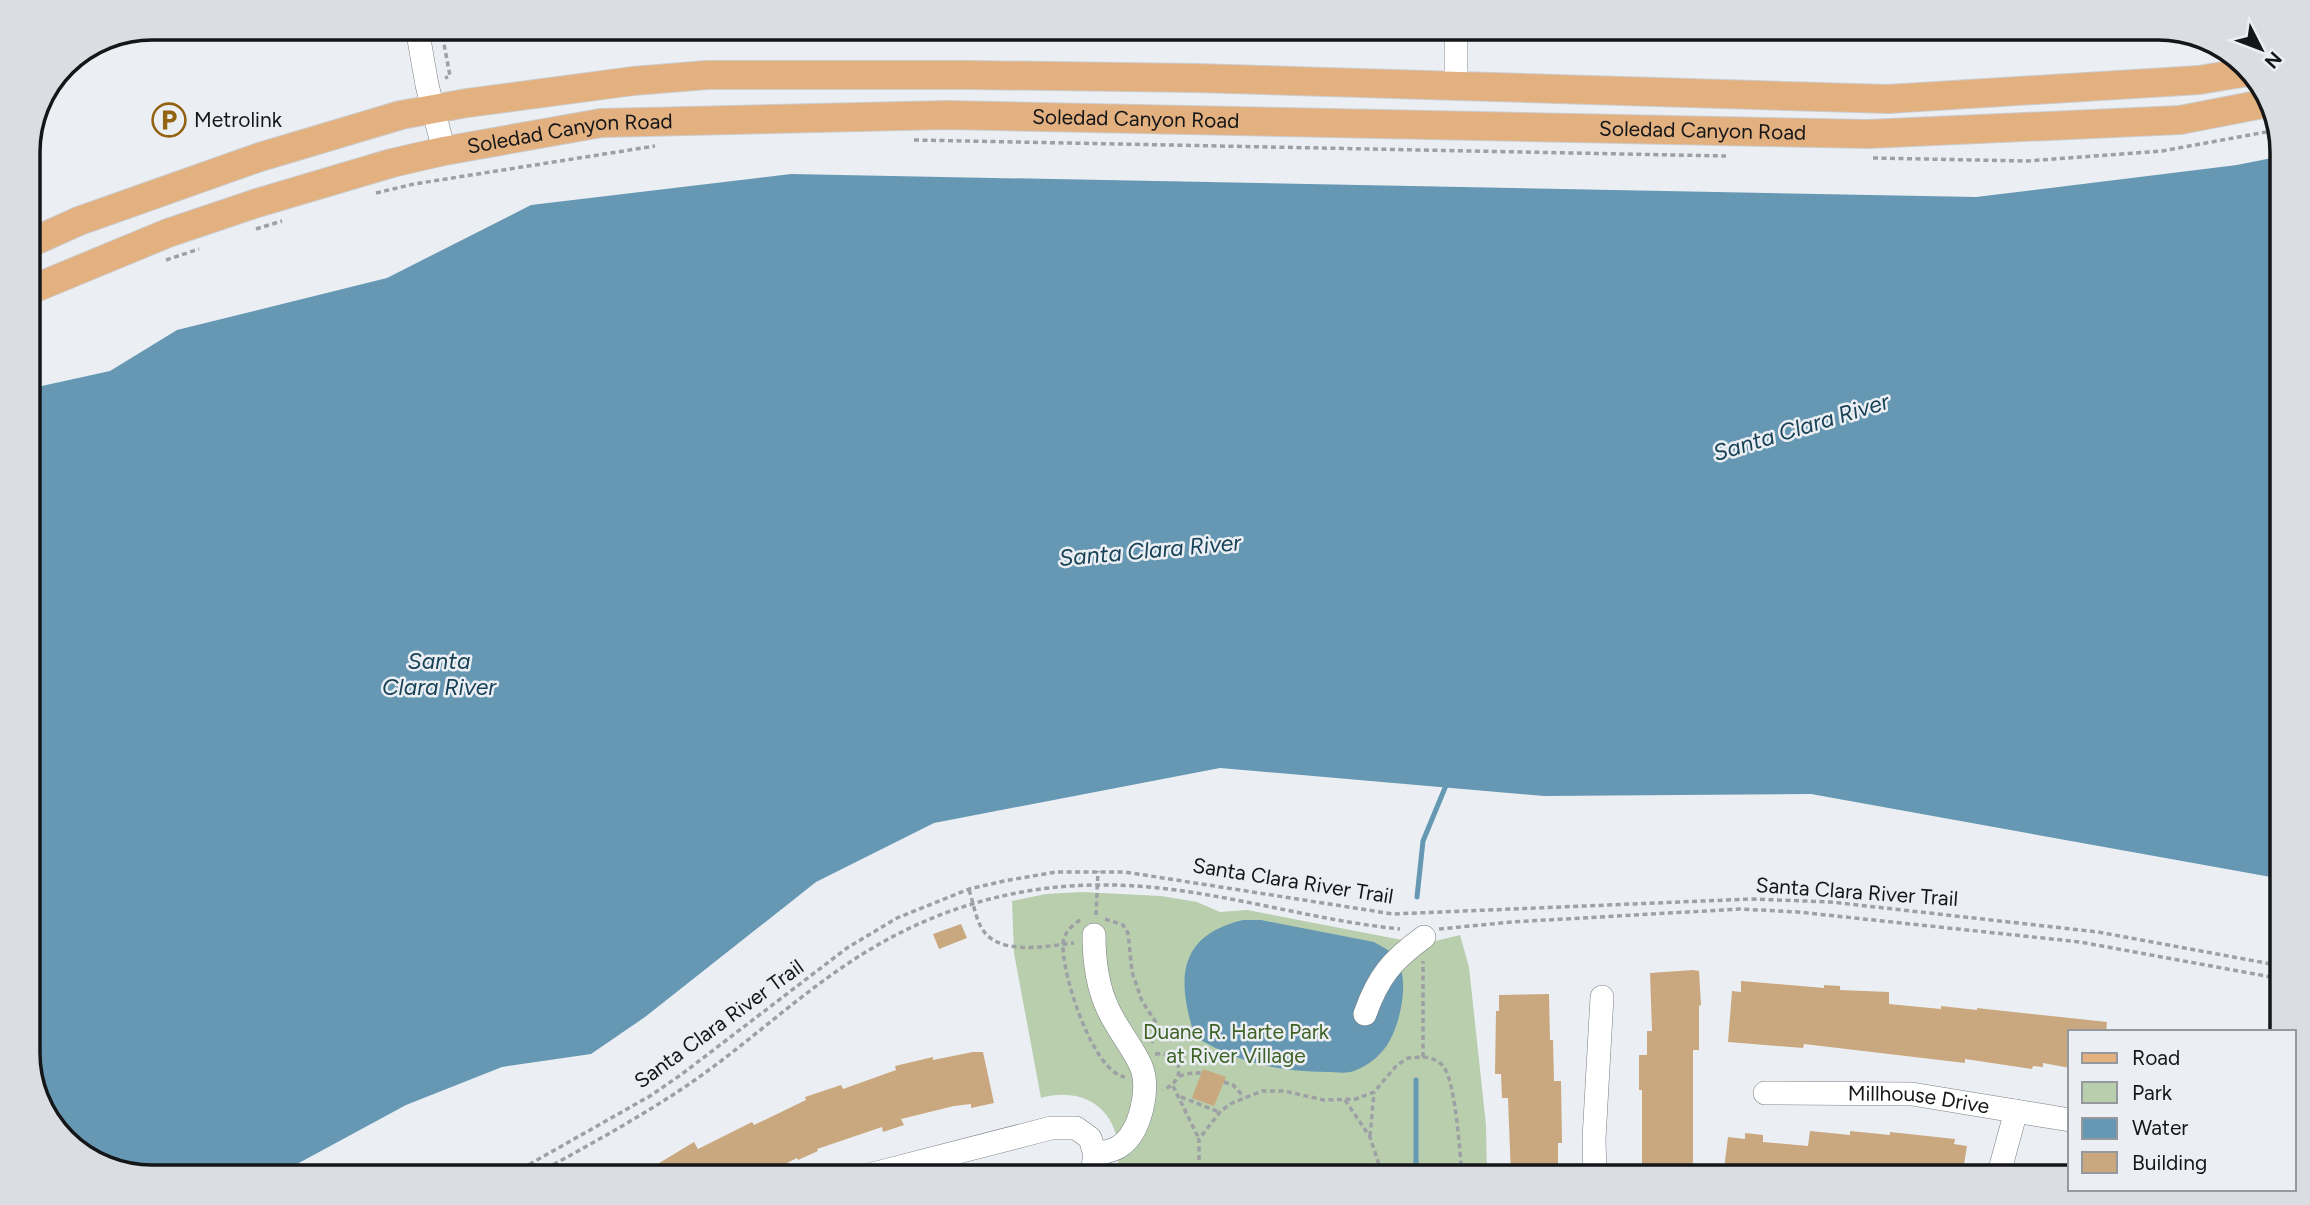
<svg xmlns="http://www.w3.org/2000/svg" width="2310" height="1205" viewBox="0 0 2310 1205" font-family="Figtree,sans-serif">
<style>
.green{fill:#b8cead}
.water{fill:#6698b3}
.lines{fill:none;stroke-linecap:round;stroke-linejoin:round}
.stream{stroke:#6698b3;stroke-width:5}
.building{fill:#c9a87f}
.minor-casing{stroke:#7a7e82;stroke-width:24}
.major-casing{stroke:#ccc;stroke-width:30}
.path{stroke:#9da0a4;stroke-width:3.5;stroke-dasharray:5 3.5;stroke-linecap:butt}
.minor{stroke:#fff;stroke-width:23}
.major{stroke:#e3b080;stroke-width:28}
.labels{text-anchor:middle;stroke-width:5;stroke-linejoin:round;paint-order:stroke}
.street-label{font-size:21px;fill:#151618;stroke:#ebeff4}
.poi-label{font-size:21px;fill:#151618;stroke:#ebeff4;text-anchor:start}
.park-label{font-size:21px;fill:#3f6327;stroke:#ebeff4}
.water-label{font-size:23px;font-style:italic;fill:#184257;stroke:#ebeff4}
.rim{fill:none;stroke:#151618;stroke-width:3.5}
</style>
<rect width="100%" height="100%" fill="#ebeff4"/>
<!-- green -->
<path class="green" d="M 1082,892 L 1161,896 L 1197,902 L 1220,912 L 1247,910 L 1423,944 L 1460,935 L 1469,967 L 1486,1125 L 1487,1177 L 1117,1177 C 1118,1164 1120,1151 1117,1139 C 1109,1101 1075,1088 1041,1098 L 1014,953 L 1012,901 L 1046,894 Z"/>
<!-- water -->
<path class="water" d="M 2282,156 L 2282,879 L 1811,794 L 1544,796 L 1220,768 L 934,823 L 816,882 L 645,1017 L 591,1054 L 502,1067 L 406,1105 L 273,1177 L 153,1177 L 97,1164 L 49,1121 L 28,1061 L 28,389 L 110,371 L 177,330 L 387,278 L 531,205 L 791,174 L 1976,197 L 2237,165 Z
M 1243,920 L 1261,920 L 1374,942 C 1382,947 1391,950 1396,958 C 1410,978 1401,1020 1390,1040 C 1383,1054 1368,1066 1354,1071 C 1346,1074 1335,1072 1327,1072 C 1275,1071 1240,1063 1195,1037 C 1177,981 1176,936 1243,920 Z"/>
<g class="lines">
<!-- stream -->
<path class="stream" d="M 1417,897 L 1423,841 L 1447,783
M 1416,1080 L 1416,1177"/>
</g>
<!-- building -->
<path class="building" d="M 961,924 L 967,938 L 939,949 L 933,934 Z
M 1693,970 L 1699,971 L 1701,1005 L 1699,1006 L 1699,1050 L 1693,1050 L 1693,1177 L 1642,1177 L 1642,1090 L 1639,1090 L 1639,1055 L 1647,1055 L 1647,1031 L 1652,1031 L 1650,973 Z
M 1741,981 L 1824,988 L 1824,985 L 1840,986 L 1840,990 L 1889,992 L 1889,1004 L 1941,1009 L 1941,1006 L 1977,1010 L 1977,1008 L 2107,1022 L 2106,1032 L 2070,1032 L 2070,1068 L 2043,1063 L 2043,1067 L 2033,1066 L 2032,1069 L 1965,1059 L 1965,1063 L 1804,1044 L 1803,1048 L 1728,1042 L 1732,991 L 1741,992 Z
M 1549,994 L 1550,1040 L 1553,1040 L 1554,1081 L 1561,1081 L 1562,1143 L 1558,1143 L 1558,1177 L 1511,1177 L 1508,1098 L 1502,1098 L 1501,1074 L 1495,1074 L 1496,1011 L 1499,1011 L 1499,995 Z
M 973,1052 L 983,1052 L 994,1103 L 971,1108 L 971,1104 L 954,1106 L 901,1119 L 904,1125 L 883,1132 L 882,1127 L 817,1149 L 818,1151 L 798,1160 L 797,1158 L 759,1177 L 636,1177 L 694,1142 L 698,1149 L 752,1122 L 754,1125 L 806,1100 L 805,1097 L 841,1085 L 843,1089 L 896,1070 L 895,1066 L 933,1057 L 933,1060 Z
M 1203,1069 L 1226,1077 L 1214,1106 L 1192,1098 Z
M 1810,1131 L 1850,1135 L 1850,1131 L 1890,1135 L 1890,1132 L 1955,1139 L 1954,1144 L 1967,1146 L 1962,1177 L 1723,1177 L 1728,1137 L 1745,1139 L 1745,1133 L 1763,1135 L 1763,1142 L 1808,1146 Z"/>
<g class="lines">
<defs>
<g id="minor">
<path d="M 417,28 L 427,85 L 444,151"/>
<path d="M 1456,85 L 1456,44"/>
<path d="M 1094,935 C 1094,960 1097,986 1108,1009 C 1117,1029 1132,1046 1141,1066 C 1150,1088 1141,1132 1120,1146 C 1114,1151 1102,1152 1095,1155"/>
<path d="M 1365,1014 C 1378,977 1392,960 1424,937"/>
<path id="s1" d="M 1765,1093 L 1912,1094 L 2070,1120"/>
<path d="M 861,1177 L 1051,1128 L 1076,1128 L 1090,1138 L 1095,1155 L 1091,1177"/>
<path d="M 1595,1177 L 1594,1139 L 1602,997"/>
<path d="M 1998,1177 L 2016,1111"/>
</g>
<g id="major">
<path d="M 28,244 L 79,221 L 260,157 L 401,115 L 467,103 L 633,81 L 707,75 L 971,75 L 1195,78 L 1888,99 L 2199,80 L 2248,72"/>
<path id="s2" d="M 28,291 L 168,233 L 257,203 L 392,163 L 444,151 L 601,123 L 947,115 L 1868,134 L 2180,120 L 2268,103"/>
</g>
</defs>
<!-- minor casing -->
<use href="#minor" class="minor-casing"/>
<!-- major casing -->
<use href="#major" class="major-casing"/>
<!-- path -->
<path class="path" d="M 441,28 L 450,76 L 445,78
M 914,140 L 1726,156
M 1873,158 L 2027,161 L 2162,151 L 2277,130
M 376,193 L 414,184 L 655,146
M 256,229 L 282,221
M 166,260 L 199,249
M 969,890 C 973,901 975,916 981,927 C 997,957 1046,946 1074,943
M 1096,915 L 1098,871
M 1105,919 L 1123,925 L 1128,933 L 1132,972 L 1142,1001 L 1157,1024 L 1156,1035 L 1152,1043
M 1080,920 C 1071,926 1063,934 1063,945 C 1062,975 1093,1072 1125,1077
M 1439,929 L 1512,922 L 1740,909 L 1798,912 L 2080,942 L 2282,979
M 1155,1054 C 1182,1050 1188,1080 1163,1090
M 1423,1057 C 1431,1058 1438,1060 1443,1066 C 1456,1082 1460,1154 1462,1177
M 1179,1076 L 1192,1073 L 1201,1073
M 1224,1082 L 1233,1085 L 1244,1097
M 1173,1086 L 1199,1139
M 1181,1097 L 1219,1112
M 1345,1100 L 1370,1137 L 1383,1177
M 1370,1136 L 1374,1092
M 1114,1175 L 1120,1168
M 507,1177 L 650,1096 L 682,1074 L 847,948 L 897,918 L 969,889 L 1004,881 L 1056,872 L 1125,872 L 1393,914 L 1751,899 L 1831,902 L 2098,932 L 2282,966
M 531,1177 C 587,1146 643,1116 695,1080 C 752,1040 802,992 861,955 C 932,910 1012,886 1096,885 C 1199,883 1299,919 1400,929
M 1199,1177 L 1199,1139 L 1220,1112 L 1230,1104 L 1262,1091 L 1284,1091 L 1324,1100 L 1356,1099 L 1374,1092 L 1397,1065 L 1408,1058 L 1423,1057 L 1423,961"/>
<!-- minor -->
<use href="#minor" class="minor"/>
<!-- major -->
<use href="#major" class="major"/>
</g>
<!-- icons -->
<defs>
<symbol id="parking-ring" viewBox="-11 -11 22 22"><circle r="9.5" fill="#ebeff4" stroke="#936312" stroke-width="1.5"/><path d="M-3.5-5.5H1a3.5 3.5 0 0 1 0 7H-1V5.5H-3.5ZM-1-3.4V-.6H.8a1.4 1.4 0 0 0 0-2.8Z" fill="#936312"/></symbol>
</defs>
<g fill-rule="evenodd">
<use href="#parking-ring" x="150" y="101" width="38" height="38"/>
</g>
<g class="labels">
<!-- street labels -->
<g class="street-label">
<text dy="7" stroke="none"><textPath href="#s2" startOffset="1134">Soledad Canyon Road</textPath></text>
<text dy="7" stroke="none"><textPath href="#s2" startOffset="1701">Soledad Canyon Road</textPath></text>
<text dy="7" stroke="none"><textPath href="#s2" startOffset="567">Soledad Canyon Road</textPath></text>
<text transform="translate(1293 881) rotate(9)" y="7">Santa Clara River Trail</text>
<text transform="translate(1857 892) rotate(4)" y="7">Santa Clara River Trail</text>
<text transform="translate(719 1024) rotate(-36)" y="7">Santa Clara River Trail</text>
<text dy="7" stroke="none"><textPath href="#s1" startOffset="154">Millhouse Drive</textPath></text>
</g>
<!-- poi labels -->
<g class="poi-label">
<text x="194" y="127">Metrolink</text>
</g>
<!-- park labels -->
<g class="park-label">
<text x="1236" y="1039">Duane R. Harte Park<tspan x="1236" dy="24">at River Village</tspan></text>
</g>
<!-- water labels -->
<g class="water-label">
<text transform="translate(1801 427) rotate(-17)" y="8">Santa Clara River</text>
<text transform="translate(1150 550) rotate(-5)" y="8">Santa Clara River</text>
<text x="439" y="669">Santa<tspan x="439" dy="26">Clara River</tspan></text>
</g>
</g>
<!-- crop -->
<path d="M0 0H2310V1205H0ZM152 40H2158A112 112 0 0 1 2270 152V1053A112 112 0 0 1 2158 1165H152A112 112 0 0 1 40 1053V152A112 112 0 0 1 152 40Z" fill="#dadee2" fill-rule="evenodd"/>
<path class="rim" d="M152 40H2158A112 112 0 0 1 2270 152V1053A112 112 0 0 1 2158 1165H152A112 112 0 0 1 40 1053V152A112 112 0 0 1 152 40Z"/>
<!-- legend -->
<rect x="2068" y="1030" width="228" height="161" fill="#ebeff4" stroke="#95989c" stroke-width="2"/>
<rect x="2082" y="1053" width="35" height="10" fill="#e3b080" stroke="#95989c" stroke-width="2"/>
<text x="2132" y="1065" font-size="21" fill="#151618">Road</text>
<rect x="2082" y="1082" width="35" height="21" fill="#b8cead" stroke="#95989c" stroke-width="2"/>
<text x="2132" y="1100" font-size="21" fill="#151618">Park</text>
<rect x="2082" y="1118" width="35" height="21" fill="#6698b3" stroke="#95989c" stroke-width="2"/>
<text x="2132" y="1135" font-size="21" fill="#151618">Water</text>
<rect x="2082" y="1152" width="35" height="21" fill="#c9a87f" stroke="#95989c" stroke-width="2"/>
<text x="2132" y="1170" font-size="21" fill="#151618">Building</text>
<!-- north arrow -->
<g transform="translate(2261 49) rotate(132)" stroke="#ebeff4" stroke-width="5" paint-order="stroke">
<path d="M0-5L12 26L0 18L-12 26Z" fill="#151618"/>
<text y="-10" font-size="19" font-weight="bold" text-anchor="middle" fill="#151618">N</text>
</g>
</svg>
